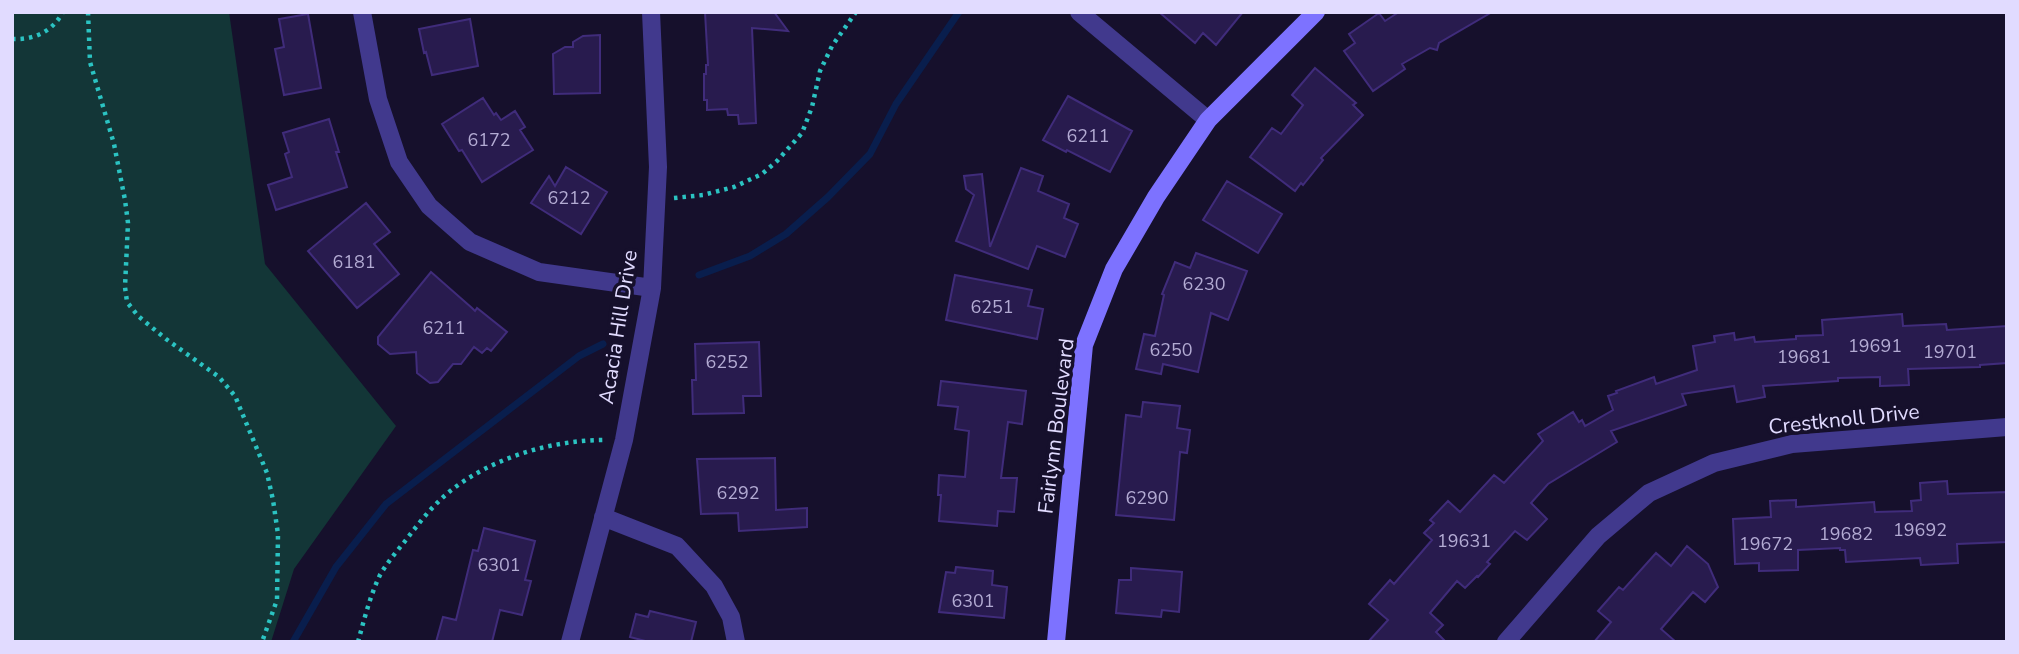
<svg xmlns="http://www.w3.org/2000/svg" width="2019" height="654" viewBox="0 0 2019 654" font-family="'Nunito Sans',sans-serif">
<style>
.green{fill:#133637}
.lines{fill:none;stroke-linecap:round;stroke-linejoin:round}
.stream{stroke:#091e4d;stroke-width:7}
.building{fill:#281b4e;stroke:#402c7b;stroke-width:2}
.path{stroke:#2bc3c2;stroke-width:4.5;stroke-dasharray:3.5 5;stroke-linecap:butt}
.street{stroke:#41398d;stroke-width:18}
.secondary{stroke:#7d72ff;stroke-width:18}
.labels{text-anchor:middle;stroke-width:7;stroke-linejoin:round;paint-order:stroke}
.number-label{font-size:18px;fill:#b3abd3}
.street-label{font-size:21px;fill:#e1dbff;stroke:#16102c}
</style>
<rect width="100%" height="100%" fill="#16102c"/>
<!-- green -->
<path class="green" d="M 12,12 L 229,12 L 265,264 L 396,426 L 294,569 L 271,642 L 12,642 Z"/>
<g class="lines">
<!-- stream -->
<path class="stream" d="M 699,275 L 750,256 L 786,234 L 828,197 L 870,154 L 896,104 L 959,12
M 293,642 L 336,567 L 386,504 L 579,356 L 603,344"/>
</g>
<!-- building -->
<path class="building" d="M 705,12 L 774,12 L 788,31 L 752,28 L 756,123 L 739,124 L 738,115 L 728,115 L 727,109 L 707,110 L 707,100 L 704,100 L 704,74 L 706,74 L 706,65 L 708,65 Z
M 1159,12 L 1243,12 L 1216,45 L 1203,33 L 1195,43 Z
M 1399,12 L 1492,12 L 1439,43 L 1437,50 L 1430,48 L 1402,64 L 1405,69 L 1373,91 L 1344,51 L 1355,43 L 1349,34 L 1379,13 L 1385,21 Z
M 308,14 L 321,88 L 284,95 L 275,49 L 284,47 L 279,19 Z
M 470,19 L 478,66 L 432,75 L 426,52 L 424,53 L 419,29 Z
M 600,35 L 600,93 L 554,94 L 553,54 L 565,47 L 573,47 L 573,42 L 583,36 Z
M 1315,68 L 1356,103 L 1353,105 L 1363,115 L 1321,158 L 1323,160 L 1303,185 L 1301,183 L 1295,191 L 1250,157 L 1272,128 L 1281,134 L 1303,105 L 1292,95 Z
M 1068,96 L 1132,131 L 1110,172 L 1067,150 L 1066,152 L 1043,140 Z
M 483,98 L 494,115 L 496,113 L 501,120 L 515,111 L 525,127 L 520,130 L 533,150 L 482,182 L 462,150 L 459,151 L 442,124 Z
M 329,119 L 339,152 L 336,152 L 347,187 L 276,210 L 268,185 L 292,177 L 285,154 L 289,152 L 283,133 Z
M 566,167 L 607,192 L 581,234 L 531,203 L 549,176 L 555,186 Z
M 1021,168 L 1043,176 L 1038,191 L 1069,204 L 1064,218 L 1078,224 L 1065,257 L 1037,246 L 1028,269 L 956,241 L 974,195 L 966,189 L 964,176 L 982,174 L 990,247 Z
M 1227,181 L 1282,214 L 1258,253 L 1203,220 Z
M 366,203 L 390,232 L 374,244 L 399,274 L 357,308 L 308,251 Z
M 1196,253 L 1247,271 L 1228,320 L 1211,313 L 1198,372 L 1163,364 L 1161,374 L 1136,369 L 1144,334 L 1155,336 L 1164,295 L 1162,294 L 1175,262 L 1190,268 Z
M 431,272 L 472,308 L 475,311 L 477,308 L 507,332 L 491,351 L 487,348 L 482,353 L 474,347 L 461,364 L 453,364 L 438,382 L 430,383 L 417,373 L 416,352 L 390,354 L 378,344 L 378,337 Z
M 955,275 L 1032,290 L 1028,306 L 1043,309 L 1037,339 L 946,320 Z
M 1902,314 L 1903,326 L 1946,324 L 1947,330 L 2007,326 L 2007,363 L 1980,365 L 1980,367 L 1908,369 L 1909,385 L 1880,386 L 1880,377 L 1838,378 L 1838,381 L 1763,386 L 1765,397 L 1737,402 L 1734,386 L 1682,394 L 1686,405 L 1611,431 L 1617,442 L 1548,484 L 1531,503 L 1547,519 L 1527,540 L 1515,531 L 1487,562 L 1490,564 L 1478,577 L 1477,576 L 1465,588 L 1457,581 L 1430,613 L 1443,625 L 1436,632 L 1446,642 L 1368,642 L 1388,620 L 1369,604 L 1390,580 L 1394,584 L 1432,540 L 1424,533 L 1434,523 L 1430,520 L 1448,501 L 1460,512 L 1494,475 L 1504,483 L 1543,441 L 1538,434 L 1573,412 L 1579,422 L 1582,420 L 1585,426 L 1613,410 L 1608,396 L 1617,393 L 1616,391 L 1654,377 L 1656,384 L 1697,370 L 1693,346 L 1715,342 L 1714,336 L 1734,333 L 1735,340 L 1754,337 L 1755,342 L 1796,339 L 1796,336 L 1823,335 L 1822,320 Z
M 759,342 L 761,396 L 743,396 L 744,413 L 693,414 L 692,380 L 696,380 L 695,344 Z
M 941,381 L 1026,391 L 1022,424 L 1008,422 L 1001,478 L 1017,478 L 1014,512 L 998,511 L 997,526 L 939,521 L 941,495 L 938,495 L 939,475 L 965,477 L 969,431 L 955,429 L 958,407 L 938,405 Z
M 1143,402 L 1180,406 L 1177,428 L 1190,430 L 1187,453 L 1180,452 L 1174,520 L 1116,515 L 1126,415 L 1141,417 Z
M 775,458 L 776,510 L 807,508 L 807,527 L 739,531 L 738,513 L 701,514 L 697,459 Z
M 1947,481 L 1948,494 L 2007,492 L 2007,542 L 1957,544 L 1958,563 L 1921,565 L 1920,558 L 1846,562 L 1845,550 L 1840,550 L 1840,548 L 1798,550 L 1798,570 L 1759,571 L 1759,563 L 1735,564 L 1733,519 L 1771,517 L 1770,501 L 1796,500 L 1796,507 L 1874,502 L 1875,512 L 1912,511 L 1911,501 L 1921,500 L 1920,483 Z
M 484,528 L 535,541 L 525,580 L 531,581 L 522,615 L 500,610 L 492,642 L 436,642 L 443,617 L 456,620 L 473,550 L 478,551 Z
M 1687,546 L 1708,564 L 1718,587 L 1705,602 L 1693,592 L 1661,629 L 1676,642 L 1594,642 L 1611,622 L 1598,611 L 1619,587 L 1623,590 L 1656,553 L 1671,566 Z
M 956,567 L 993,571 L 992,585 L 1007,587 L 1004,618 L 939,612 L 946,572 L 955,573 Z
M 1131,568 L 1182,572 L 1179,612 L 1162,610 L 1161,617 L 1116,613 L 1119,580 L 1131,580 Z
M 650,611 L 696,622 L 691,642 L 649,642 L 630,637 L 636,614 L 648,617 Z"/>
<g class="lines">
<!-- path -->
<path class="path" d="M 88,12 L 90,62 L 114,144 L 125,200 L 128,223 L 125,287 L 127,302 L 138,316 L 166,339 L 219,377 L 235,396 L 267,473 L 273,500 L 278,534 L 277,600 L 262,642
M 12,39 C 34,40 52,32 63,12
M 674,198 L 703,195 L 734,187 L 762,174 L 777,161 L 802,133 L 812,107 L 820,71 L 832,46 L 856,12
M 358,642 C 364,620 370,596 380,575 C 387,563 397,551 406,540 C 419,523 432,506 449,492 C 491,458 551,440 605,440"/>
<!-- street -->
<path class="street" d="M 362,12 L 378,99 L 399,162 L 429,206 L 470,242 L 539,272 L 652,288
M 1079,12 L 1208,120
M 603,517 L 677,546 L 714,586 L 731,617 L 736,642
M 570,642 L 624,440 L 652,288 L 658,167 L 651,12
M 1506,642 L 1598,536 L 1649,493 L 1714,463 L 1792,444 L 2007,427"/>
<!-- secondary -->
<path class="secondary" d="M 1056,642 L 1084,345 L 1114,269 L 1156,197 L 1208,120 L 1316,12"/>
</g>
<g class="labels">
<!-- number labels -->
<g class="number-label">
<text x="1088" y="142">6211</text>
<text x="489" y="146">6172</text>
<text x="569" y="204">6212</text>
<text x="354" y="268">6181</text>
<text x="1204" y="290">6230</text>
<text x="992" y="313">6251</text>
<text x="444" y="334">6211</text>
<text x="1875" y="352">19691</text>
<text x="1171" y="356">6250</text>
<text x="1950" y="358">19701</text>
<text x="1804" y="363">19681</text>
<text x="727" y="368">6252</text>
<text x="738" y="499">6292</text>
<text x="1147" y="504">6290</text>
<text x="1920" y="536">19692</text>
<text x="1846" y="540">19682</text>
<text x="1464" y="547">19631</text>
<text x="1766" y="550">19672</text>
<text x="499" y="571">6301</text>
<text x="973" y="607">6301</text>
</g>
<!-- street labels -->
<g class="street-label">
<text transform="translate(618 327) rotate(-81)" y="7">Acacia Hill Drive</text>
<text transform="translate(1844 419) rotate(-6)" y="7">Crestknoll Drive</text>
<text transform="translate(1056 426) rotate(-83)" y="7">Fairlynn Boulevard</text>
</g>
</g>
<!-- border -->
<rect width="2019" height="654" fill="none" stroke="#e1dbff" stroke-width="28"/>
</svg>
